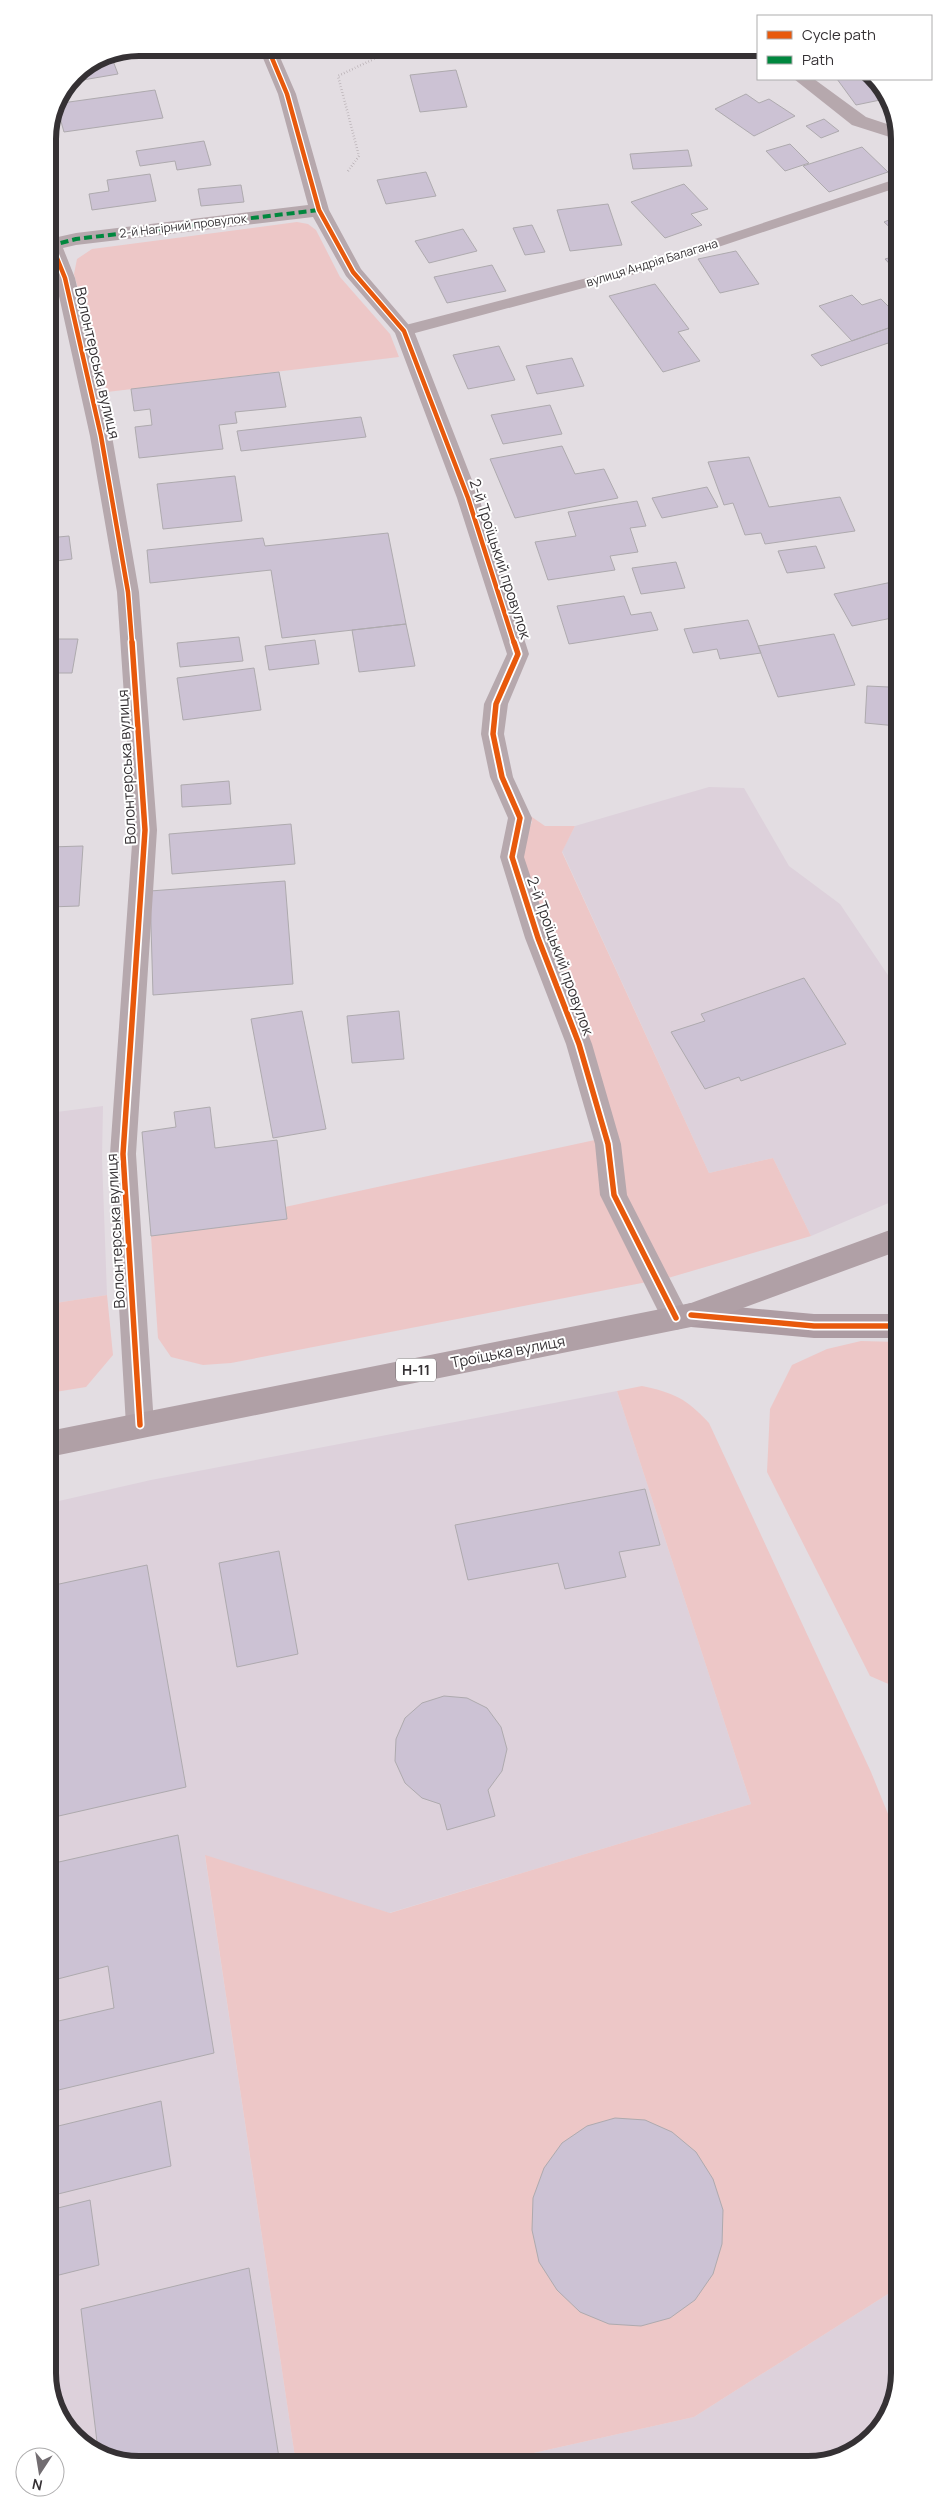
<svg xmlns="http://www.w3.org/2000/svg" width="947" height="2512" viewBox="0 0 947 2512" font-family="Manrope,sans-serif">
<style>
.built{fill:#ddd1db}
.green{fill:#edc7c7}
.building{fill:#ccc2d4;stroke:#aeaaae}
.lines{fill:none;stroke-linecap:round;stroke-linejoin:round}
.path{stroke:#aaa1a5;stroke-width:2.5;stroke-dasharray:0.5 2.5;stroke-linecap:butt}
.lane{fill:#b6a8ad;fill-rule:evenodd}
.street{fill:#b6a8ad;fill-rule:evenodd}
.secondary{fill:#ad9ca3;fill-rule:evenodd}
.primary{fill:#b0a0a6;fill-rule:evenodd}
.quiet{stroke:#00873e;stroke-width:4;stroke-dasharray:8 4;stroke-linecap:butt}
.cycleway-far1-casing{stroke:#fff;stroke-width:7}
.cycleway-casing{stroke:#fff;stroke-width:9}
.cycleway-far1{stroke:#e8590c;stroke-width:4.5}
.cycleway{stroke:#e8590c;stroke-width:5.5}
.labels{text-anchor:middle;stroke-width:4;stroke-linejoin:round;paint-order:stroke}
.far-street-label{font-size:12px;fill:#353134;stroke:#fff}
.shield{fill:#fff;stroke:#726f71;stroke-width:1}
.shield-label{font-size:14px;font-weight:bold;fill:#353134}
.street-label{font-size:15px;fill:#353134;stroke:#fff}
.rim{fill:none;stroke:#353134;stroke-width:6}
</style>
<rect width="100%" height="100%" fill="#e3dde2"/>
<!-- built -->
<path class="built" d="M 709,787 L 744,788 L 789,866 L 840,904 L 898,990 L 898,1199 L 811,1236 L 773,1158 L 709,1173 L 562,851 L 575,826 Z
M 103,1106 L 102,1158 L 107,1295 L 49,1304 L 49,1113 Z
M 617,1391 L 751,1804 L 389,1913 L 205,1856 L 296,2464 L 133,2464 L 83,2445 L 51,2396 L 50,1503 L 151,1480 Z
M 899,2287 L 899,2373 L 881,2428 L 831,2461 L 489,2463 L 694,2417 Z"/>
<!-- green -->
<path class="green" d="M 297,222 L 308,224 L 316,230 L 340,277 L 390,334 L 399,357 L 107,392 L 74,274 L 77,259 L 92,249 Z
M 529,815 L 545,826 L 575,826 L 562,852 L 709,1173 L 773,1158 L 811,1236 L 668,1278 L 625,1193 L 590,1042 L 521,858 L 521,846 L 532,822 Z
M 595,1140 L 647,1282 L 231,1363 L 203,1365 L 171,1357 L 158,1338 L 151,1236 L 287,1219 L 285,1207 Z
M 107,1295 L 113,1355 L 86,1387 L 49,1393 L 49,1304 Z
M 861,1341 L 898,1342 L 899,1686 L 893,1686 L 870,1676 L 767,1472 L 770,1409 L 792,1365 L 827,1349 Z
M 642,1386 C 674,1393 686,1398 709,1423 L 871,1772 L 899,1841 L 899,2287 L 694,2417 L 489,2463 L 296,2464 L 205,1855 L 390,1913 L 751,1804 L 617,1391 Z"/>
<!-- building -->
<path class="building" d="M 587,48 L 627,48 L 628,49 L 596,58 Z
M 110,53 L 118,74 L 71,82 L 75,74 L 105,54 Z
M 456,70 L 467,107 L 420,112 L 410,75 Z
M 837,79 L 872,79 L 885,99 L 856,105 Z
M 155,90 L 163,118 L 64,132 L 58,111 L 62,103 Z
M 746,94 L 759,103 L 769,99 L 795,116 L 754,136 L 715,109 Z
M 824,119 L 839,131 L 821,138 L 806,126 Z
M 204,141 L 211,165 L 177,170 L 175,161 L 140,166 L 136,151 Z
M 790,144 L 809,163 L 785,171 L 766,151 Z
M 862,147 L 888,172 L 829,192 L 803,166 Z
M 688,150 L 692,166 L 633,169 L 630,154 Z
M 426,172 L 436,196 L 386,204 L 377,180 Z
M 150,174 L 156,201 L 92,210 L 89,194 L 109,191 L 107,180 Z
M 684,184 L 708,209 L 691,214 L 702,225 L 665,238 L 631,202 Z
M 241,185 L 244,202 L 201,206 L 198,189 Z
M 608,204 L 622,245 L 570,251 L 557,210 Z
M 896,217 L 896,233 L 884,222 Z
M 532,225 L 545,252 L 525,255 L 513,228 Z
M 463,229 L 477,251 L 429,263 L 415,241 Z
M 736,251 L 759,284 L 720,293 L 698,259 Z
M 896,256 L 897,272 L 885,259 Z
M 492,265 L 506,291 L 447,303 L 434,277 Z
M 655,284 L 689,329 L 678,332 L 700,361 L 663,372 L 609,296 Z
M 852,295 L 862,305 L 881,299 L 897,315 L 897,325 L 852,341 L 819,306 Z
M 897,325 L 897,340 L 821,366 L 811,355 Z
M 499,346 L 515,380 L 468,389 L 453,355 Z
M 572,358 L 584,386 L 537,394 L 526,366 Z
M 279,372 L 286,407 L 235,412 L 237,423 L 219,425 L 223,449 L 139,458 L 135,427 L 152,425 L 150,409 L 134,411 L 131,389 Z
M 550,405 L 562,434 L 503,444 L 491,415 Z
M 361,417 L 366,437 L 241,451 L 237,431 Z
M 562,446 L 575,474 L 604,469 L 618,498 L 515,518 L 490,459 Z
M 749,457 L 769,507 L 840,497 L 855,531 L 765,544 L 761,533 L 745,535 L 733,503 L 724,505 L 708,462 Z
M 235,476 L 242,521 L 163,529 L 157,484 Z
M 707,487 L 718,507 L 662,518 L 652,498 Z
M 637,501 L 646,526 L 630,528 L 638,552 L 610,556 L 615,570 L 548,580 L 535,542 L 576,536 L 568,512 Z
M 388,533 L 406,624 L 282,638 L 271,570 L 150,583 L 147,550 L 263,538 L 265,546 Z
M 69,536 L 72,559 L 48,562 L 48,538 Z
M 816,546 L 825,568 L 787,573 L 778,551 Z
M 676,562 L 685,588 L 641,594 L 632,568 Z
M 897,581 L 897,617 L 852,626 L 834,594 Z
M 624,596 L 631,615 L 651,612 L 658,630 L 569,644 L 557,606 Z
M 748,620 L 761,653 L 720,659 L 717,649 L 693,653 L 684,629 Z
M 406,624 L 415,666 L 359,672 L 352,630 Z
M 834,634 L 855,685 L 778,697 L 758,646 Z
M 239,637 L 243,661 L 180,667 L 177,643 Z
M 48,639 L 78,639 L 72,673 L 48,673 Z
M 315,640 L 319,664 L 269,670 L 265,646 Z
M 254,668 L 261,710 L 183,720 L 177,678 Z
M 889,675 L 897,676 L 897,726 L 865,723 L 867,686 L 889,687 Z
M 229,781 L 231,804 L 182,807 L 181,785 Z
M 291,824 L 295,864 L 172,874 L 169,834 Z
M 83,846 L 79,906 L 49,907 L 49,847 Z
M 285,881 L 293,984 L 153,995 L 150,891 Z
M 804,978 L 846,1044 L 741,1081 L 739,1077 L 705,1089 L 671,1032 L 705,1021 L 701,1014 Z
M 302,1011 L 326,1129 L 273,1138 L 251,1019 Z
M 399,1011 L 404,1059 L 352,1063 L 347,1016 Z
M 210,1107 L 215,1148 L 277,1140 L 287,1219 L 151,1236 L 142,1132 L 176,1127 L 174,1112 Z
M 645,1489 L 660,1545 L 619,1552 L 626,1577 L 565,1589 L 558,1563 L 468,1580 L 455,1525 Z
M 279,1551 L 298,1654 L 237,1667 L 219,1563 Z
M 147,1565 L 186,1787 L 50,1818 L 50,1586 Z
M 444,1696 L 467,1698 L 487,1708 L 501,1727 L 507,1749 L 502,1771 L 488,1790 L 495,1816 L 447,1830 L 440,1804 L 422,1798 L 405,1783 L 395,1761 L 396,1739 L 405,1718 L 422,1703 Z
M 178,1835 L 214,2053 L 50,2092 L 50,2023 L 114,2008 L 108,1966 L 50,1981 L 50,1864 Z
M 161,2101 L 171,2166 L 50,2196 L 50,2128 Z
M 615,2118 L 645,2120 L 672,2132 L 696,2152 L 713,2179 L 723,2210 L 722,2244 L 713,2274 L 695,2300 L 670,2318 L 641,2326 L 609,2324 L 580,2312 L 557,2290 L 539,2262 L 532,2230 L 533,2198 L 544,2168 L 562,2143 L 587,2126 Z
M 90,2200 L 99,2265 L 51,2277 L 50,2210 Z
M 249,2268 L 280,2464 L 133,2464 L 84,2446 L 97,2442 L 81,2309 Z
M 899,2337 L 899,2355 L 892,2341 Z"/>
<g class="lines">
<!-- path -->
<path class="path" d="M 348,171 L 359,156 L 338,76 L 397,48"/>
<!-- lane -->
<path class="lane" d="M 896,179 L 896,188 L 643,272 L 404,336 L 396,331 L 398,327 L 633,266 Z"/>
<!-- street -->
<path class="street" d="M 262,48 L 276,48 L 296,94 L 329,210 L 361,269 L 414,331 L 479,498 L 529,654 L 508,704 L 504,734 L 513,777 L 532,818 L 524,857 L 551,938 L 592,1044 L 621,1144 L 627,1195 L 690,1318 L 686,1327 L 676,1330 L 666,1327 L 600,1195 L 595,1144 L 566,1044 L 525,938 L 500,857 L 508,818 L 490,777 L 481,734 L 484,704 L 507,654 L 457,498 L 395,333 L 346,276 L 313,217 L 76,245 L 63,248 L 75,278 L 112,436 L 139,592 L 157,830 L 136,1154 L 154,1425 L 150,1434 L 140,1438 L 130,1434 L 126,1425 L 110,1154 L 133,830 L 117,592 L 90,436 L 55,278 L 48,260 L 48,230 L 55,232 L 58,237 L 76,233 L 308,205 L 278,94 L 260,51 Z
M 794,79 L 814,79 L 866,117 L 896,127 L 896,139 L 852,125 Z"/>
<!-- secondary -->
<path class="secondary" d="M 691,1303 L 814,1314 L 898,1314 L 898,1338 L 814,1338 L 691,1327 L 681,1324 L 677,1315 L 681,1306 Z"/>
<!-- primary -->
<path class="primary" d="M 898,1227 L 898,1251 L 691,1327 L 49,1457 L 49,1431 L 691,1303 Z"/>
<!-- quiet -->
<path class="quiet" d="M 49,246 L 76,239 L 319,210"/>
<defs>
<path id="cycleway-far1" d="M 269,51 L 287,94 L 319,210 L 353,272 L 404,331 L 468,498 L 514,643
M 48,236 L 65,278 L 101,436 L 128,592 L 132,643"/>
<path id="cycleway" d="M 132,642 L 145,830 L 123,1154 L 140,1425
M 514,642 L 518,654 L 496,704 L 493,734 L 502,777 L 520,818 L 512,857 L 538,938 L 579,1044 L 608,1144 L 614,1195 L 676,1318
M 691,1315 L 814,1326 L 898,1326"/>
</defs>
<!-- cycleway-far1 casing -->
<use href="#cycleway-far1" class="cycleway-far1-casing"/>
<!-- cycleway casing -->
<use href="#cycleway" class="cycleway-casing"/>
<!-- cycleway-far1 -->
<use href="#cycleway-far1" class="cycleway-far1"/>
<!-- cycleway -->
<use href="#cycleway" class="cycleway"/>
</g>
<g class="labels">
<!-- far-street labels -->
<g class="far-street-label">
<text transform="translate(183 226) rotate(-7)" y="4">2-й Нагірний провулок</text>
<text transform="translate(652 263) rotate(-17)" y="4">вулиця Андрія Балагана</text>
</g>
<!-- shield labels -->
<rect class="shield" x="396" y="1358.5" width="40" height="23" rx="4"/>
<g class="shield-label">
<text x="416" y="1375">Н-11</text>
</g>
<!-- street labels -->
<g class="street-label">
<text transform="translate(97 363) rotate(77)" y="5">Волонтерська вулиця</text>
<text transform="translate(500 559) rotate(72)" y="5">2-й Троїцький провулок</text>
<text transform="translate(127 767) rotate(-93)" y="5">Волонтерська вулиця</text>
<text transform="translate(560 956) rotate(70)" y="5">2-й Троїцький провулок</text>
<text transform="translate(116 1231) rotate(-93)" y="5">Волонтерська вулиця</text>
<text transform="translate(508 1352) rotate(-11)" y="5">Троїцька вулиця</text>
</g>
</g>
<!-- crop -->
<path d="M0 0H947V2512H0ZM139 56H808A83 83 0 0 1 891 139V2373A83 83 0 0 1 808 2456H139A83 83 0 0 1 56 2373V139A83 83 0 0 1 139 56Z" fill="#fff" fill-rule="evenodd"/>
<path class="rim" d="M139 56H808A83 83 0 0 1 891 139V2373A83 83 0 0 1 808 2456H139A83 83 0 0 1 56 2373V139A83 83 0 0 1 139 56Z"/>
<!-- legend -->
<rect x="757" y="15" width="175" height="65" fill="#ffffff" stroke="#aeadae"/>
<rect x="767" y="31" width="25" height="8" fill="#e8590c" stroke="#aeadae"/>
<text x="802" y="40" font-size="15" fill="#353134">Cycle path</text>
<rect x="767" y="56" width="25" height="8" fill="#00873e" stroke="#aeadae"/>
<text x="802" y="65" font-size="15" fill="#353134">Path</text>
<!-- north arrow -->
<g transform="translate(40 2472) rotate(192)"><circle r="24" fill="#ffffff" stroke="#aeadae"/>
<path d="M0-4L9 19L0 12L-9 19Z" fill="#726d71"/>
<text y="-8" font-size="14" font-weight="bold" text-anchor="middle" fill="#353134">N</text>
</g>
</svg>
